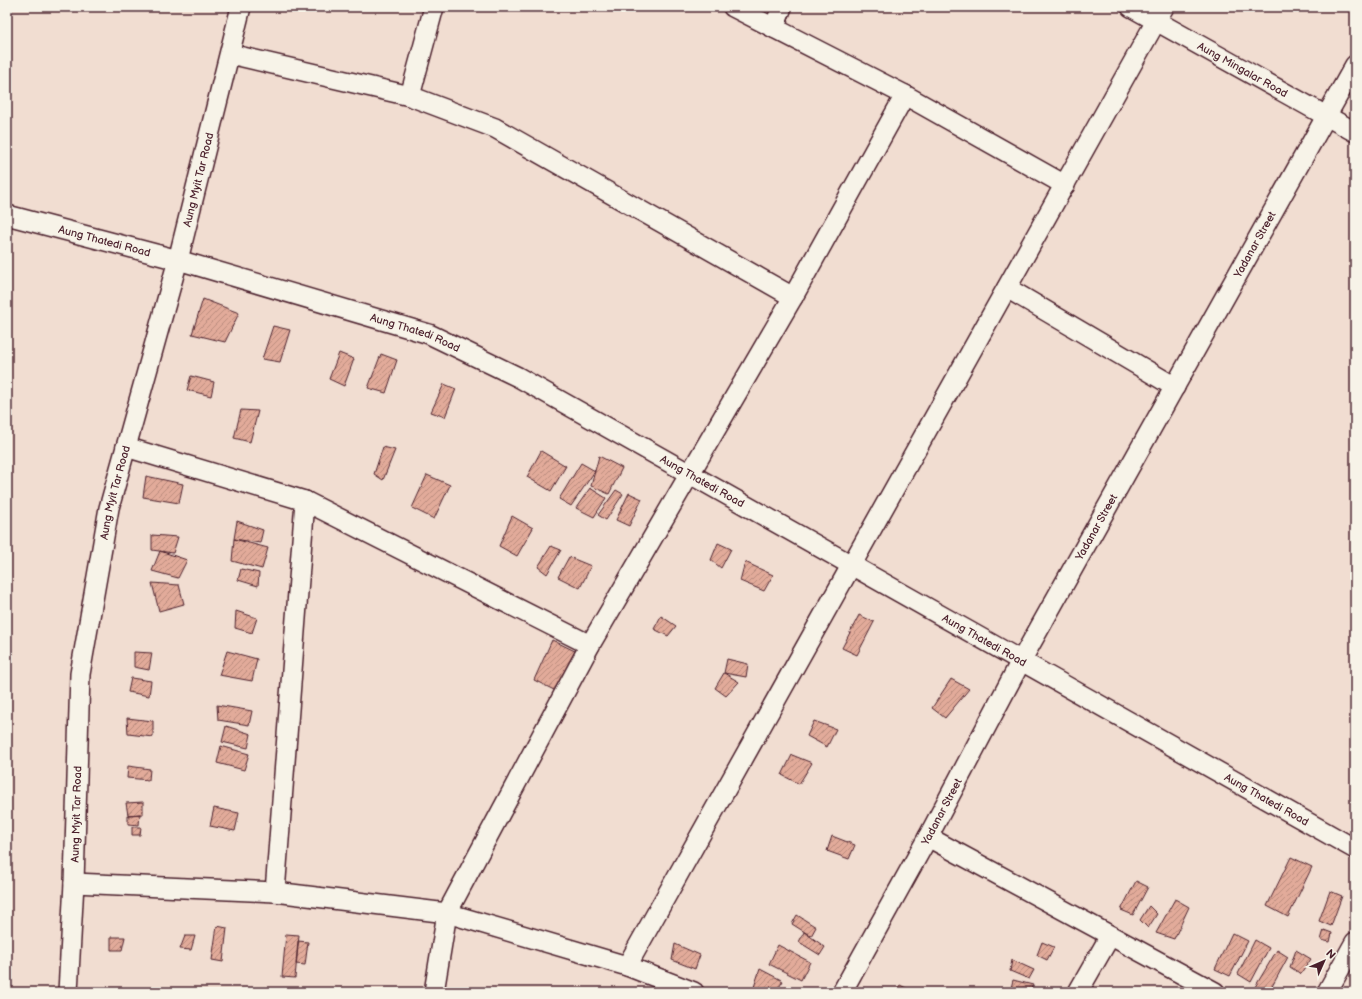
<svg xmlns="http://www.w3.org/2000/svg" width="1362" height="999" viewBox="0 0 1362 999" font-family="'Balsamiq Sans',sans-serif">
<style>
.building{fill:url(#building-hatch);stroke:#4a1f2b}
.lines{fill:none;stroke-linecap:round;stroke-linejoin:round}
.minor-casing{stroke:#4a1f2b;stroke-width:22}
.minor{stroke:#f7f3e8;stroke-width:19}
.labels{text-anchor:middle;stroke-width:3.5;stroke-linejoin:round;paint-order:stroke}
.street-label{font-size:11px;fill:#4a1f2b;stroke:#f7f3e8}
</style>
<defs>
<pattern id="building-hatch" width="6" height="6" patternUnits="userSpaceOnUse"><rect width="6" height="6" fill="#e2ab9a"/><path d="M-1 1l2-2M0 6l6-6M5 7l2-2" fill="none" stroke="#b98b7e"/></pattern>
</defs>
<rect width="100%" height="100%" fill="#f1ddd1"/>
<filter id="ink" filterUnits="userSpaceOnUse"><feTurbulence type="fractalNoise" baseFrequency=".025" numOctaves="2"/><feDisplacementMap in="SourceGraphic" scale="8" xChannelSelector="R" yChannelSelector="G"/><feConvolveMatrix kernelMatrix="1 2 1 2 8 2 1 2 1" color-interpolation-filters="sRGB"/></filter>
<g filter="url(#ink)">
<!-- building -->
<path class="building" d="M 203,299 L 239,313 L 225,342 L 192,334 Z
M 273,326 L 290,330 L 280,362 L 262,359 Z
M 339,353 L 354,359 L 344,386 L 329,379 Z
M 381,354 L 397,360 L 386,393 L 368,388 Z
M 191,376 L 214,382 L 211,396 L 187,390 Z
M 444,384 L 456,389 L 445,417 L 431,412 Z
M 241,410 L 258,411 L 250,442 L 234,438 Z
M 383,447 L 395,450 L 383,480 L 374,474 Z
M 541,451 L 566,466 L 551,491 L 527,477 Z
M 599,456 L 622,468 L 609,494 L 591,486 Z
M 581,463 L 595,471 L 571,506 L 559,499 Z
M 427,475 L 450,485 L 434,519 L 412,508 Z
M 146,476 L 183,484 L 179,503 L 143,497 Z
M 590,488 L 606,498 L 594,517 L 576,508 Z
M 616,490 L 623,494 L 606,520 L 598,515 Z
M 629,493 L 642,499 L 629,526 L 616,520 Z
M 512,516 L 533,528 L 517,556 L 499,546 Z
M 237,521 L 263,530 L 260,543 L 234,539 Z
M 152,535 L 178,537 L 173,553 L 152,550 Z
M 234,539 L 268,548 L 262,569 L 232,561 Z
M 718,543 L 731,549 L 721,568 L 711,560 Z
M 551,546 L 561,550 L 547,574 L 538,567 Z
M 160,551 L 187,560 L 178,578 L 152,571 Z
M 569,557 L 591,566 L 580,588 L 558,577 Z
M 745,562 L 773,575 L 764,591 L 740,581 Z
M 241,569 L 259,573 L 258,586 L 238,580 Z
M 152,583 L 179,585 L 184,604 L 159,611 Z
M 236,611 L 257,618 L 252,633 L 235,628 Z
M 859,615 L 874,622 L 857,655 L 842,648 Z
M 661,616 L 676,626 L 668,636 L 654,629 Z
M 552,640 L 579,653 L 560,693 L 534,680 Z
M 227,651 L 257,659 L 252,681 L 219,675 Z
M 134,652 L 152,653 L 149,670 L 134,667 Z
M 727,659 L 748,664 L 746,677 L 724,673 Z
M 724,673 L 739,682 L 726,696 L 715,688 Z
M 131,678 L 151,681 L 149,696 L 128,692 Z
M 951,679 L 969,689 L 945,718 L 932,708 Z
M 217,705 L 252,711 L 249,725 L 218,720 Z
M 127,718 L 153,721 L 153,737 L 128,734 Z
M 814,721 L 836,729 L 827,747 L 807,736 Z
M 226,726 L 251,734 L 248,748 L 222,742 Z
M 221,746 L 249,754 L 244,770 L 217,763 Z
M 792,755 L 812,763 L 799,784 L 782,775 Z
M 128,766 L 150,769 L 149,780 L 127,778 Z
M 143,802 L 143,814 L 128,815 L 126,803 Z
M 214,808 L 239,813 L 235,831 L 210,826 Z
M 140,814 L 139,825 L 128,824 L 128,815 Z
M 132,827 L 141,827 L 140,835 L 132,835 Z
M 832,836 L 855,845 L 849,859 L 827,851 Z
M 1291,857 L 1312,867 L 1288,917 L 1267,906 Z
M 1136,881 L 1148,887 L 1133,915 L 1121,910 Z
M 1330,891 L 1342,896 L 1331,926 L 1319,921 Z
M 1175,899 L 1189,907 L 1174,939 L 1156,933 Z
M 1149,906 L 1157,914 L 1148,928 L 1140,920 Z
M 797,915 L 816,927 L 811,936 L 792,924 Z
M 217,926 L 227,928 L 223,962 L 212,960 Z
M 1324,930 L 1332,933 L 1330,942 L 1321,940 Z
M 804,932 L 825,947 L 820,955 L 799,942 Z
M 1232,933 L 1248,941 L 1230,976 L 1215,969 Z
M 286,934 L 299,935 L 295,978 L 282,977 Z
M 185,936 L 195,936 L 191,950 L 180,949 Z
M 111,937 L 125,937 L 122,950 L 111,950 Z
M 1255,940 L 1269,948 L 1251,982 L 1238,974 Z
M 298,941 L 308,942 L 305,965 L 296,964 Z
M 1042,942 L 1054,947 L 1047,960 L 1037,955 Z
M 675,944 L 700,955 L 695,969 L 672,960 Z
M 778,945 L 810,962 L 801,980 L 769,964 Z
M 1277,950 L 1288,957 L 1269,992 L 1267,992 L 1255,987 Z
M 1296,950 L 1311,959 L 1301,974 L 1290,967 Z
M 1012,960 L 1034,970 L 1029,979 L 1010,971 Z
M 760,969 L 783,981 L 776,992 L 764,992 L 754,987 Z
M 1013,980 L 1033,985 L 1029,992 L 1018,992 L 1011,988 Z
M 900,985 L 914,992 L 895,992 Z"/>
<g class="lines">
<defs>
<g id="minor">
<path d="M 733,7 L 905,95 L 1065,185"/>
<path id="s1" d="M 1131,7 L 1355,132"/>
<path d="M 774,28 L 782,7"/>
<path d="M 230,54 L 410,96 L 495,128 L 793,297"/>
<path d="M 410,96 L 434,7"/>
<path id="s2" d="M 7,215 L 178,260 L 429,334 L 518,377 L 1355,849"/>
<path d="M 1007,288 L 1175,387"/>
<path d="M 126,447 L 305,501 L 590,645"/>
<path d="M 928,837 L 1215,992"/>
<path d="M 74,883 L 275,892 L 447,913 L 627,966 L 694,992"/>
<path d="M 275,892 L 305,501"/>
<path d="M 627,966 L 1164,7"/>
<path id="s3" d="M 68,992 L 74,883 L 80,674 L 109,508 L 178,260 L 241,7"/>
<path d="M 434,992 L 447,913 L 590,645 L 793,297 L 905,95"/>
<path id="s4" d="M 842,992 L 928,837 L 1021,661 L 1355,65"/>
<path d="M 1078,992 L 1110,936"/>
<path d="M 1327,992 L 1355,942"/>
</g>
</defs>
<!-- minor casing -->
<use href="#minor" class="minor-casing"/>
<!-- minor -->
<use href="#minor" class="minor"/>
</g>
</g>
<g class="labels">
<!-- street labels -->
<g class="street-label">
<text dy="4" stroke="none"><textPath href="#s1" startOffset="128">Aung Mingalar Road</textPath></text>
<text dy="4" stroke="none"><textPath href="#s3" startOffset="827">Aung Myit Tar Road</textPath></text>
<text dy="4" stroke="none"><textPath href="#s2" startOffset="101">Aung Thatedi Road</textPath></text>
<text dy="4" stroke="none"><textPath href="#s4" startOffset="854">Yadanar Street</textPath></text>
<text dy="4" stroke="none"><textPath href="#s2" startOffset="425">Aung Thatedi Road</textPath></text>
<text dy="4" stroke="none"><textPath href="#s2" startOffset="749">Aung Thatedi Road</textPath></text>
<text dy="4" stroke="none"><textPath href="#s3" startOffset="503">Aung Myit Tar Road</textPath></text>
<text dy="4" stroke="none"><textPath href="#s4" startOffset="530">Yadanar Street</textPath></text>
<text dy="4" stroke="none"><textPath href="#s2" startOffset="1073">Aung Thatedi Road</textPath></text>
<text dy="4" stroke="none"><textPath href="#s2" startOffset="1397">Aung Thatedi Road</textPath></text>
<text dy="4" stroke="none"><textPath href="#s4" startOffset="206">Yadanar Street</textPath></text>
<text dy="4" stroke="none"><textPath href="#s3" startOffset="178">Aung Myit Tar Road</textPath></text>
</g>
</g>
<!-- margin -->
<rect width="1362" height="999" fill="none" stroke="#f7f3e8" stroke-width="24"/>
<rect x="12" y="12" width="1338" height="975" fill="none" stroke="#4a1f2b" stroke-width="1.5" filter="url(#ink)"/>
<!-- north arrow -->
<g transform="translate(1324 961) rotate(45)" stroke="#f7f3e8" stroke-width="3" paint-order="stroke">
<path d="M0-3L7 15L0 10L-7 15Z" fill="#4a1f2b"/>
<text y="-6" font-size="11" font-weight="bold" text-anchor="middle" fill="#4a1f2b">N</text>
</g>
</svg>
